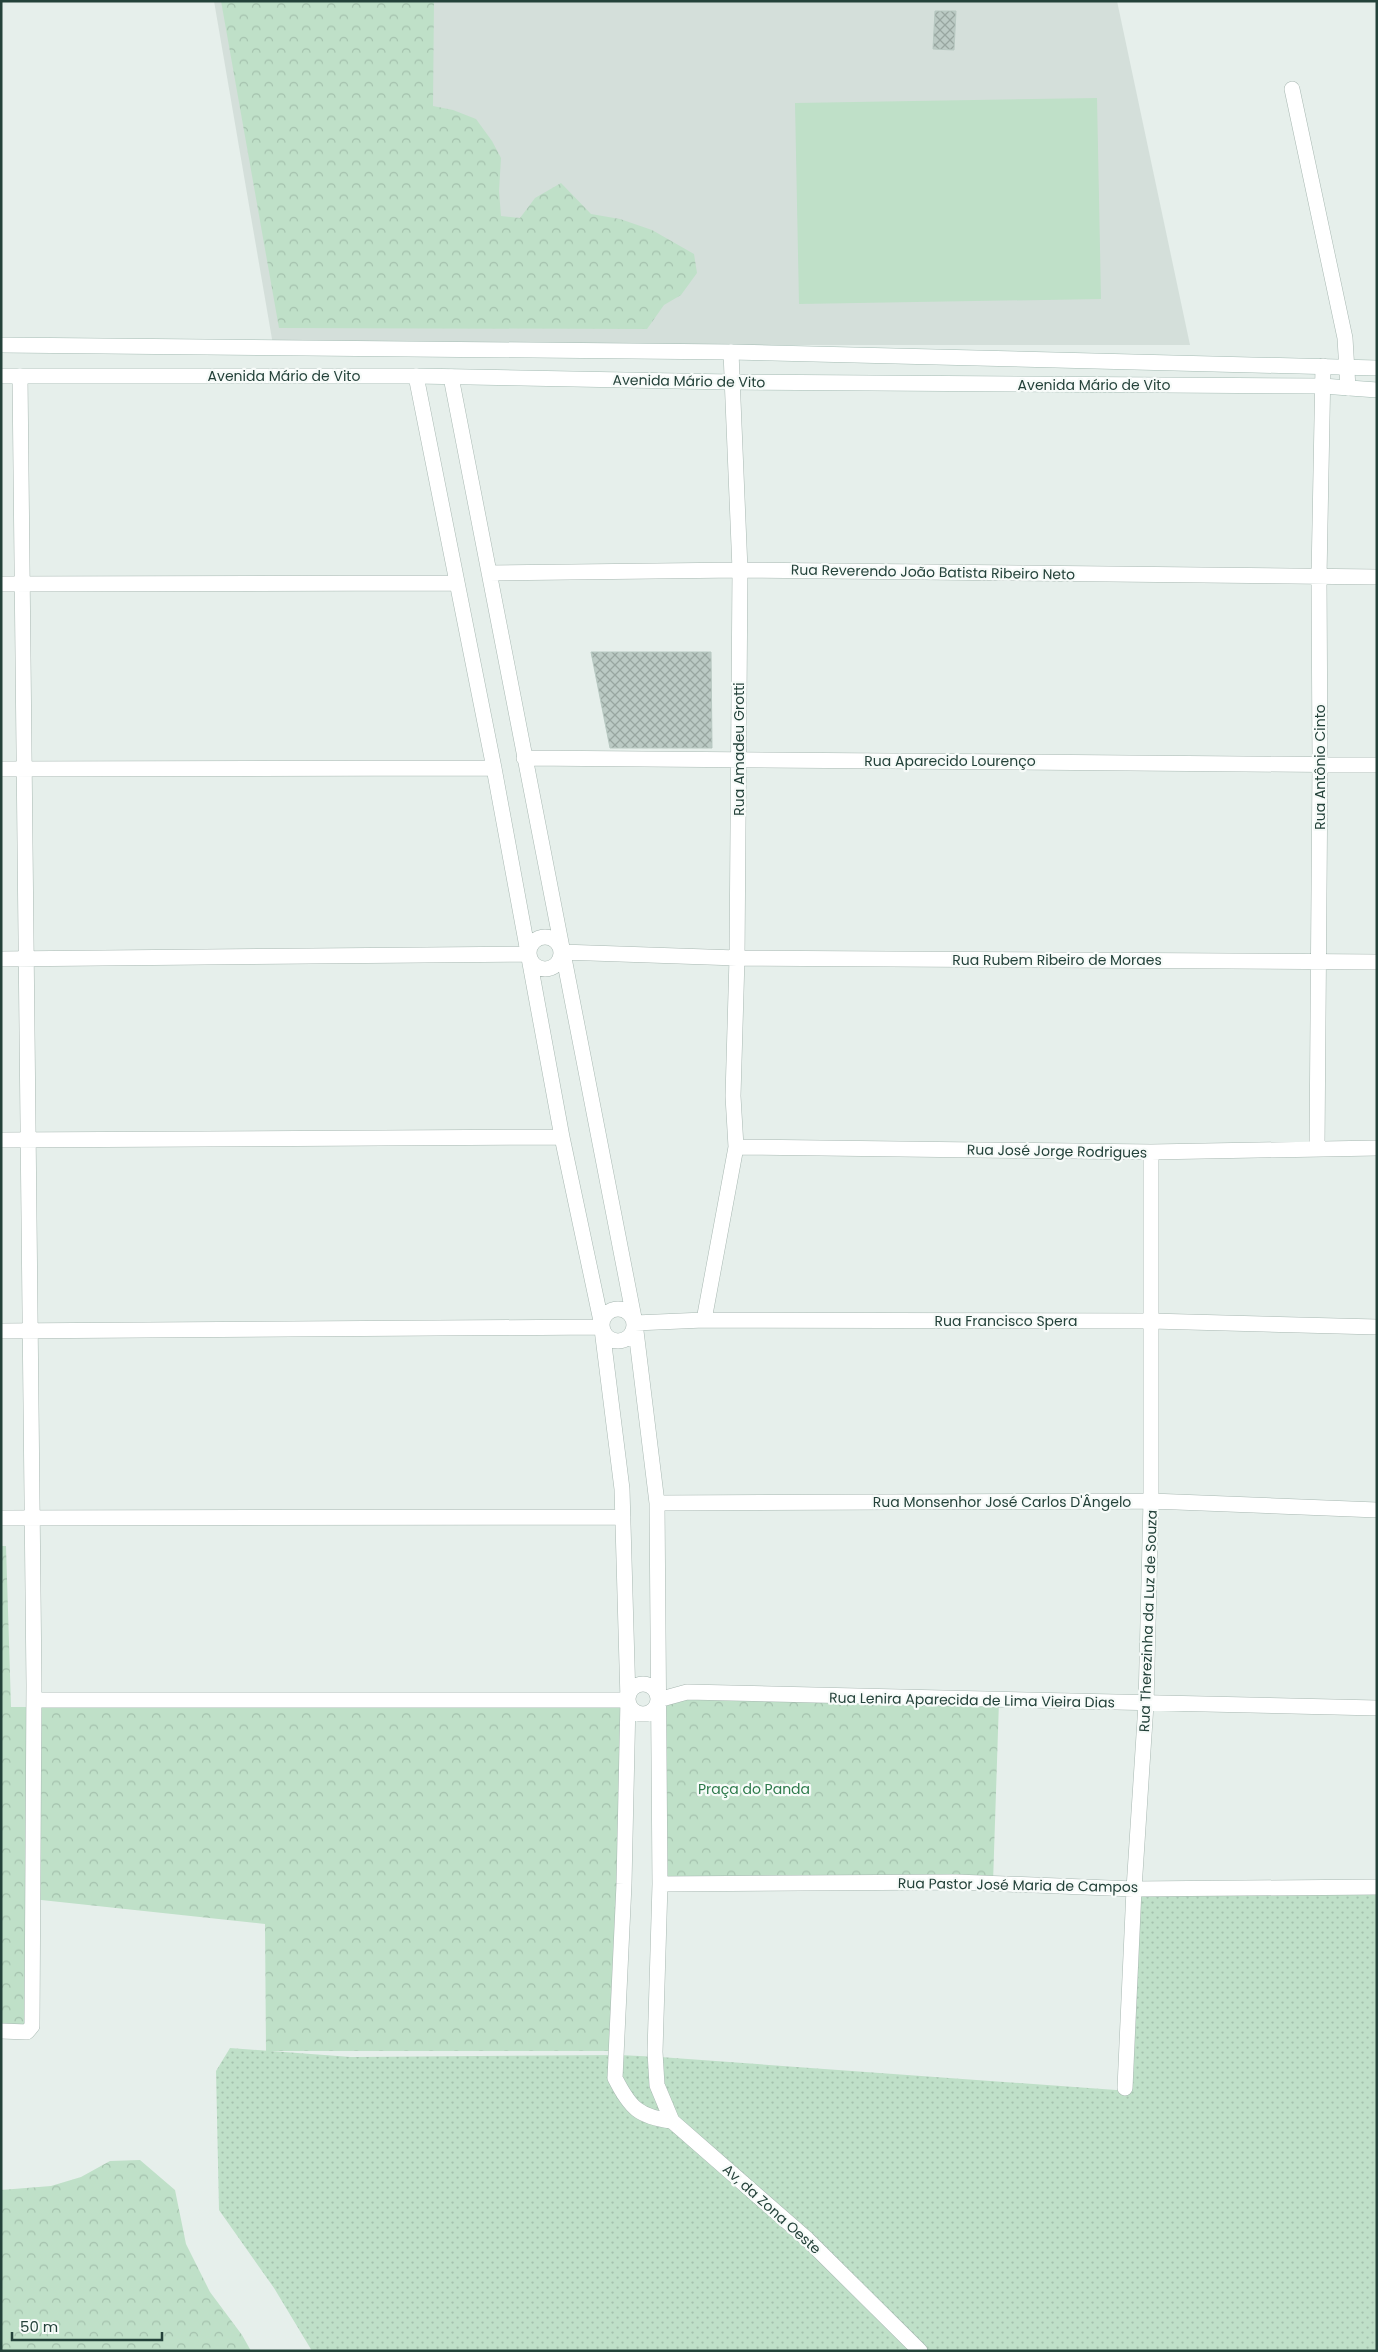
<svg xmlns="http://www.w3.org/2000/svg" width="1378" height="2352" viewBox="0 0 1378 2352" font-family="Poppins,sans-serif">
<style>
.built{fill:#d4dfda}
.grass{fill:url(#grass-dots)}
.forest{fill:url(#forest-crowns)}
.pitch{fill:#bfe0c8}
.building{fill:url(#building-cross-hatch);stroke:#b8c9c2}
.lines{fill:none;stroke-linecap:round;stroke-linejoin:round}
.minor-casing{stroke:#a8b8b2;stroke-width:16}
.secondary-casing{stroke:#a4bbb3;stroke-width:16}
.minor{stroke:#fff;stroke-width:15}
.secondary{stroke:#fff;stroke-width:15}
.labels{text-anchor:middle;stroke-width:4.5;stroke-linejoin:round;paint-order:stroke}
.street-label{font-size:14px;fill:#24423a;stroke:#f7fbf9}
.park-label{font-size:14px;fill:#2d7a4b;stroke:#f7fbf9}
</style>
<defs>
<pattern id="grass-dots" width="8" height="8" patternUnits="userSpaceOnUse" patternTransform="scale(1.25)"><rect width="8" height="8" fill="#bfe0c8"/><path d="M2 2h.1M6 6h.1" fill="none" stroke="#a4c1ad" stroke-width="1.8" stroke-linecap="round"/></pattern>
<pattern id="forest-crowns" width="20" height="18" patternUnits="userSpaceOnUse" patternTransform="scale(1.25)"><rect width="20" height="18" fill="#bfe0c8"/><path d="M2 6a3 3 0 1 1 6 0M12 15a3 3 0 1 1 6 0" fill="none" stroke="#a4c1ad"/></pattern>
<pattern id="building-cross-hatch" width="8" height="8" patternUnits="userSpaceOnUse" patternTransform="scale(1.25)"><rect width="8" height="8" fill="#bbcac4"/><path d="M0 0l8 8M0 8l8-8" fill="none" stroke="#98a6a0"/></pattern>
</defs>
<rect width="100%" height="100%" fill="#e6efeb"/>
<!-- built -->
<path class="built" d="M 214,1 L 1117,1 L 1190,345 L 273,345 Z"/>
<!-- grass -->
<path class="grass" d="M 1377,1890 L 1377,2351 L 312,2351 L 274,2288 L 219,2210 L 216,2071 L 230,2048 L 351,2057 L 619,2055 L 660,2057 L 1130,2091 L 1139,1891 Z"/>
<!-- forest -->
<path class="forest" d="M 221,1 L 434,1 L 433,106 L 453,110 L 476,119 L 492,141 L 501,158 L 499,191 L 501,216 L 520,218 L 535,198 L 561,183 L 591,214 L 620,219 L 652,230 L 694,254 L 697,273 L 681,295 L 664,305 L 647,329 L 279,328 Z
M 1,1546 L 6,1546 L 11,1707 L 625,1708 L 615,2051 L 266,2051 L 265,1924 L 32,1899 L 28,2027 L 1,2026 Z
M 687,1692 L 999,1701 L 993,1883 L 660,1884 L 657,1705 Z
M 140,2160 L 175,2190 L 186,2244 L 210,2292 L 242,2335 L 251,2351 L 1,2351 L 1,2190 L 51,2186 L 81,2177 L 110,2161 Z"/>
<!-- pitch -->
<path class="pitch" d="M 1097,98 L 1101,299 L 799,304 L 795,103 Z"/>
<!-- building -->
<path class="building" d="M 935,11 L 956,11 L 954,50 L 933,49 Z
M 591,652 L 711,652 L 712,748 L 610,748 Z"/>
<g class="lines">
<defs>
<path id="minor" d="M 1292,89 L 1345,338 L 1348,388
M 416,376 L 494,768 L 562,1137 L 601,1321 L 622,1489 L 628,1700 L 624,1884 L 615,2078 C 630,2108 639,2117 672,2121
M 451,377 L 635,1323 L 657,1503 L 660,1884 L 655,2052 L 657,2085 L 672,2121 L 807,2239 L 920,2351
M 489,573 L 740,570 L 1377,577
M 1,584 L 456,583
M 524,758 L 1377,765
M 1,769 L 494,768
M529 953a16 16 0 1 1 32 0a16 16 0 1 1-32 0Z
M 561,952 L 737,958 L 1377,962
M 1,959 L 529,954
M 1,1140 L 562,1137
M 736,1147 L 1151,1152 L 1377,1148
M 1317,1148 L 1320,764 L 1319,577 L 1323,366
M602 1325a16 16 0 1 1 32 0a16 16 0 1 1-32 0Z
M 704,1320 L 736,1147 L 733,1096 L 737,958 L 740,570 L 731,352
M 635,1323 L 704,1320 L 1151,1321 L 1377,1327
M 1,1331 L 602,1327
M 657,1503 L 1151,1501 L 1377,1510
M 1,1518 L 623,1517
M628 1699a15 15 0 1 1 30 0a15 15 0 1 1-30 0Z
M 34,1700 L 628,1700
M 658,1700 L 687,1692 L 1377,1708
M 660,1884 L 956,1882 L 1134,1889 L 1377,1887
M 1,2031 L 27,2032 L 32,2026 L 34,1685 L 20,376
M 1125,2088 L 1134,1889 L 1146,1704 L 1151,1501 L 1151,1152"/>
<path id="secondary" d="M 1,345 L 731,352 L 1377,368
M 1,376 L 416,376 L 730,382 L 1322,386 L 1377,390"/>
</defs>
<!-- minor casing -->
<use href="#minor" class="minor-casing"/>
<!-- secondary casing -->
<use href="#secondary" class="secondary-casing"/>
<!-- minor -->
<use href="#minor" class="minor"/>
<!-- secondary -->
<use href="#secondary" class="secondary"/>
</g>
<g class="labels">
<!-- street labels -->
<g class="street-label">
<text x="284" y="381">Avenida Mário de Vito</text>
<text transform="translate(689 381) rotate(1)" y="5">Avenida Mário de Vito</text>
<text x="1094" y="390">Avenida Mário de Vito</text>
<text transform="translate(933 572) rotate(1)" y="5">Rua Reverendo João Batista Ribeiro Neto</text>
<text transform="translate(739 749) rotate(-90)" y="5">Rua Amadeu Grotti</text>
<text x="950" y="766">Rua Aparecido Lourenço</text>
<text transform="translate(1320 767) rotate(-90)" y="5">Rua Antônio Cinto</text>
<text x="1057" y="965">Rua Rubem Ribeiro de Moraes</text>
<text transform="translate(1057 1151) rotate(1)" y="5">Rua José Jorge Rodrigues</text>
<text x="1006" y="1326">Rua Francisco Spera</text>
<text x="1002" y="1507">Rua Monsenhor José Carlos D'Ângelo</text>
<text transform="translate(1148 1621) rotate(-88)" y="5">Rua Therezinha da Luz de Souza</text>
<text transform="translate(972 1700) rotate(1)" y="5">Rua Lenira Aparecida de Lima Vieira Dias</text>
<text transform="translate(1018 1885) rotate(1)" y="5">Rua Pastor José Maria de Campos</text>
<text transform="translate(772 2209) rotate(42)" y="5">Av, da Zona Oeste</text>
</g>
<!-- park labels -->
<g class="park-label">
<text x="754" y="1794">Praça do Panda</text>
</g>
</g>
<!-- border -->
<rect width="1378" height="2352" fill="none" stroke="#24423a" stroke-width="5"/>
<!-- scale -->
<path d="M12 2332v8h150v-8" fill="none" stroke="#24423a" stroke-width="2.5"/>
<text x="20" y="2332" font-size="15" fill="#24423a" stroke="#f7fbf9" stroke-width="4" paint-order="stroke">50 m</text>
</svg>
